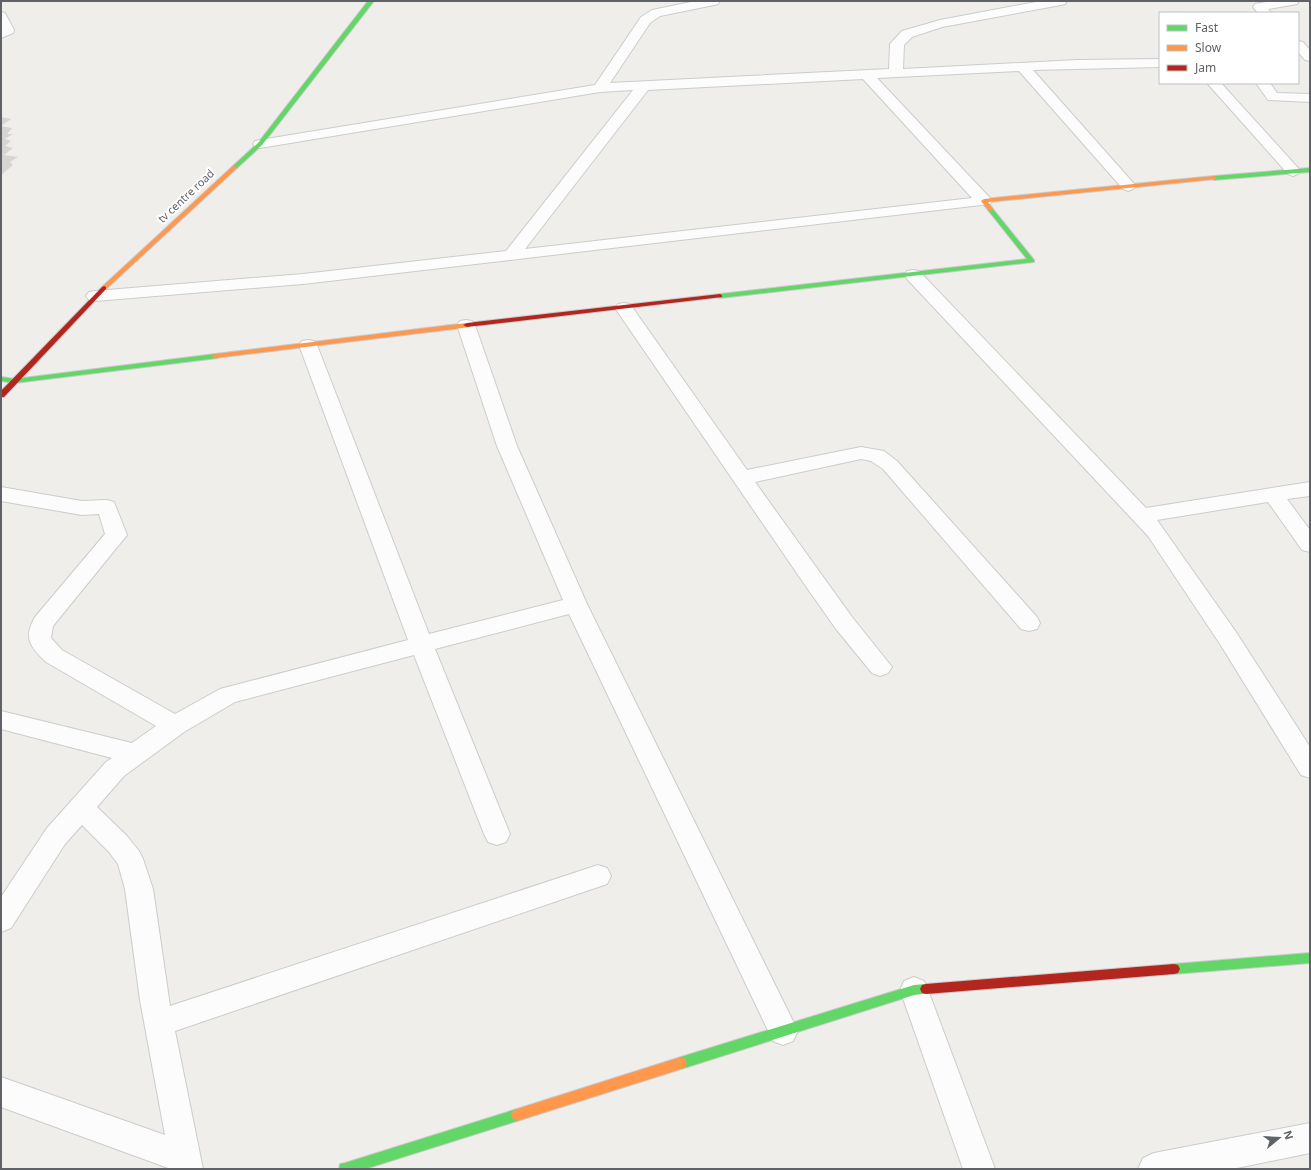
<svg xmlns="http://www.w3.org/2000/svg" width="1311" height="1170" viewBox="0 0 1311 1170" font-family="'Noto Sans',sans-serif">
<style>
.building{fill:#d6d5d3}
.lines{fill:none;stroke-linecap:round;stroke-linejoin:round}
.street-casing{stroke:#cbcccc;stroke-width:2}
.fast-casing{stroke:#cacacb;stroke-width:2}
.slow-casing{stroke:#cacacb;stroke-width:2}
.jam-casing{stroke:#cacacb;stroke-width:2}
.street{fill:#fdfcfc;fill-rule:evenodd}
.fast{fill:#63d668;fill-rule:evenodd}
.slow{fill:#ff974d;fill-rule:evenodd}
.jam{fill:#b3261e;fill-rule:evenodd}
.labels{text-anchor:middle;stroke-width:4;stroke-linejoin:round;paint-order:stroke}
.far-street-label{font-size:11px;fill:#5f6368;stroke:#fff}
</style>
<rect width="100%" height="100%" fill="#efeeea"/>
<!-- building -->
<path class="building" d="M 1,117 L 11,119 L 1,126 L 12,128 L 7,134 L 13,134 L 5,139 L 11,141 L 5,146 L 13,148 L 4,155 L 18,157 L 10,162 L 13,165 L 1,175 Z"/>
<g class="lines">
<defs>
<path id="street" d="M 696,1 L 720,1 L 718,4 L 714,5 L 660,16 L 650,23 L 610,83 L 889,69 L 890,44 L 902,31 L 940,20 L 1041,1 L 1067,1 L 1065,4 L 1061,5 L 942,27 L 912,37 L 904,45 L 903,69 L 1077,60 L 1160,59 L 1160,67 L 1033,70 L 1136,186 L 1133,189 L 1128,191 L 1123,189 L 1019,71 L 877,78 L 990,198 L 992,201 L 990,204 L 303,284 L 95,301 L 89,300 L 86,296 L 89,292 L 95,291 L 303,274 L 506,251 L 633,90 L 600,92 L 260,148 L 255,147 L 253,144 L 255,141 L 260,140 L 595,85 L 641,17 L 652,10 ZM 863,79 L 972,198 L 525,249 L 648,90 Z
M 1272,1 L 1299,1 L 1297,4 L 1268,9 L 1271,13 L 1258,13 L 1253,7 L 1255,4 Z
M 1,12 L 5,13 L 14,30 L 13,33 L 1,38 Z
M 1298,41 L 1303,42 L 1310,50 L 1310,61 L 1305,60 L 1298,52 Z
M 1207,83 L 1221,83 L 1298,168 L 1301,171 L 1298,174 L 1293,176 L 1288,174 Z
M 1256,83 L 1270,83 L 1277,93 L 1310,94 L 1310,102 L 1268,100 Z
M 913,270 L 919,271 L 1146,508 L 1310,482 L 1310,496 L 1287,499 L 1310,530 L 1310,552 L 1302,550 L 1268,502 L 1157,520 L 1236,632 L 1310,747 L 1310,778 L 1301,775 L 1220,644 L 1148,536 L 907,279 L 905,275 L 907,271 Z
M 624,303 L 630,304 L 747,470 L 861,447 L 884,451 L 897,461 L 1037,617 L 1040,623 L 1037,629 L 1029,631 L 1021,629 L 883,469 L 871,461 L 861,459 L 755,482 L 852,617 L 892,667 L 888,673 L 880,676 L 872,673 L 836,629 L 805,585 L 615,308 L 618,304 Z
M 466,320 L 472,321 L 475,325 L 517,446 L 587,604 L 793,1021 L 798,1031 L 793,1041 L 783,1045 L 773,1041 L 569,614 L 435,649 L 510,834 L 506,842 L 497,845 L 488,842 L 484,834 L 414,655 L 235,702 L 184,732 L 124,776 L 97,807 L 127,836 L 139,851 L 143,859 L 153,889 L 170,1006 L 598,865 L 607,868 L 611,876 L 607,884 L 175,1031 L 203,1169 L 171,1169 L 1,1107 L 1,1077 L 165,1135 L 140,1000 L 125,889 L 118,864 L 109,852 L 82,825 L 65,844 L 11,928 L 1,932 L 1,897 L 47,828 L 106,762 L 112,758 L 1,729 L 1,711 L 132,743 L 156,726 L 46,662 C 30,647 23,638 35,617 L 105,534 L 99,514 L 82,515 L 1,501 L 1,487 L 82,501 L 107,500 L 114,502 L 127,535 L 53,626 L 51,638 L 62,650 L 175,714 L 220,689 L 408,640 L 299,345 L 302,341 L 308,340 L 314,341 L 317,345 L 429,634 L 563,600 L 497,446 L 457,325 L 460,321 Z
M 914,977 L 924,981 L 928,990 L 995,1169 L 963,1169 L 900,990 L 904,981 Z
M 1310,1123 L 1310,1153 L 1232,1169 L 1138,1169 L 1143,1158 L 1154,1153 Z"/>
<path id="fast" d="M 368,1 L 374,1 L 262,145 L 237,168 L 233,168 L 233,166 L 258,143 Z
M 1310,168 L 1310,172 L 1214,180 L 1211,178 L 1214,176 Z
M 990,207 L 992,208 L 1034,260 L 1034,262 L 720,298 L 716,296 L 720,294 L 1027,259 L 988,210 L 988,208 Z
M 215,354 L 218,354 L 218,358 L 15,383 L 1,381 L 1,377 L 15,379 Z
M 1310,953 L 1310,963 L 1174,974 L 1170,973 L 1168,969 L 1170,965 L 1174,964 Z
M 926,984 L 930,985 L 932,989 L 930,993 L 914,995 L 681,1069 L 677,1067 L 675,1063 L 677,1059 L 681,1057 L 914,985 Z
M 517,1109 L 521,1111 L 523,1115 L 521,1119 L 517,1121 L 365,1169 L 339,1169 L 340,1164 L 345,1163 Z"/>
<path id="slow" d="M 233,166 L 238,167 L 106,289 L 102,289 L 102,287 Z
M 1214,176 L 1216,177 L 1216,179 L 988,202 L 993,209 L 990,211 L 988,210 L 981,201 L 984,199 Z
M 467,323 L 470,323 L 470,327 L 215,358 L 211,356 L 215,354 Z
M 681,1057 L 685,1059 L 687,1063 L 685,1067 L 681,1069 L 517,1121 L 513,1119 L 511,1115 L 513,1111 L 517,1109 Z"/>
<path id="jam" d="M 104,286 L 106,287 L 106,289 L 4,397 L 1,397 L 1,391 L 102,287 Z
M 720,294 L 722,295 L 722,297 L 467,327 L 463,325 L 467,323 Z
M 1174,964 L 1178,965 L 1180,969 L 1178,973 L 1174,974 L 926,994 L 922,993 L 920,989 L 922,985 L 926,984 Z"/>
</defs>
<!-- street casing -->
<use href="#street" class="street-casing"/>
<!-- fast casing -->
<use href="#fast" class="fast-casing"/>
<!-- slow casing -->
<use href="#slow" class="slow-casing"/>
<!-- jam casing -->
<use href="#jam" class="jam-casing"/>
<!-- street -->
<use href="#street" class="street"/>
<!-- fast -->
<use href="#fast" class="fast"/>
<!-- slow -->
<use href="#slow" class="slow"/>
<!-- jam -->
<use href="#jam" class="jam"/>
</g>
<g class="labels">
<!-- far-street labels -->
<g class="far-street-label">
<text transform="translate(186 196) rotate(-43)" y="4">tv centre road</text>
</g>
</g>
<!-- border -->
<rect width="1311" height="1170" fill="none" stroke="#5f6368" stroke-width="4"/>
<!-- legend -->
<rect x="1159" y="12" width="140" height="72" fill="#ffffff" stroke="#bfc1c3"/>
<rect x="1167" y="25" width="20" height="6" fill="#63d668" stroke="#bfc1c3"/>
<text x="1195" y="32" font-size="12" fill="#5f6368">Fast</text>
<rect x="1167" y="45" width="20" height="6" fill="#ff974d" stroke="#bfc1c3"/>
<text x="1195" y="52" font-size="12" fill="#5f6368">Slow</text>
<rect x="1167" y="65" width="20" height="6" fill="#b3261e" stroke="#bfc1c3"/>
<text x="1195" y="72" font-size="12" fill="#5f6368">Jam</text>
<!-- north arrow -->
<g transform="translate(1279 1138) rotate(72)" stroke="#ffffff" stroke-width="3" paint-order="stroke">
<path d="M0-3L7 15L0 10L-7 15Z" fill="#5f6368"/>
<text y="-6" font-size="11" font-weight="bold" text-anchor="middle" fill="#5f6368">N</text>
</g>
</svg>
